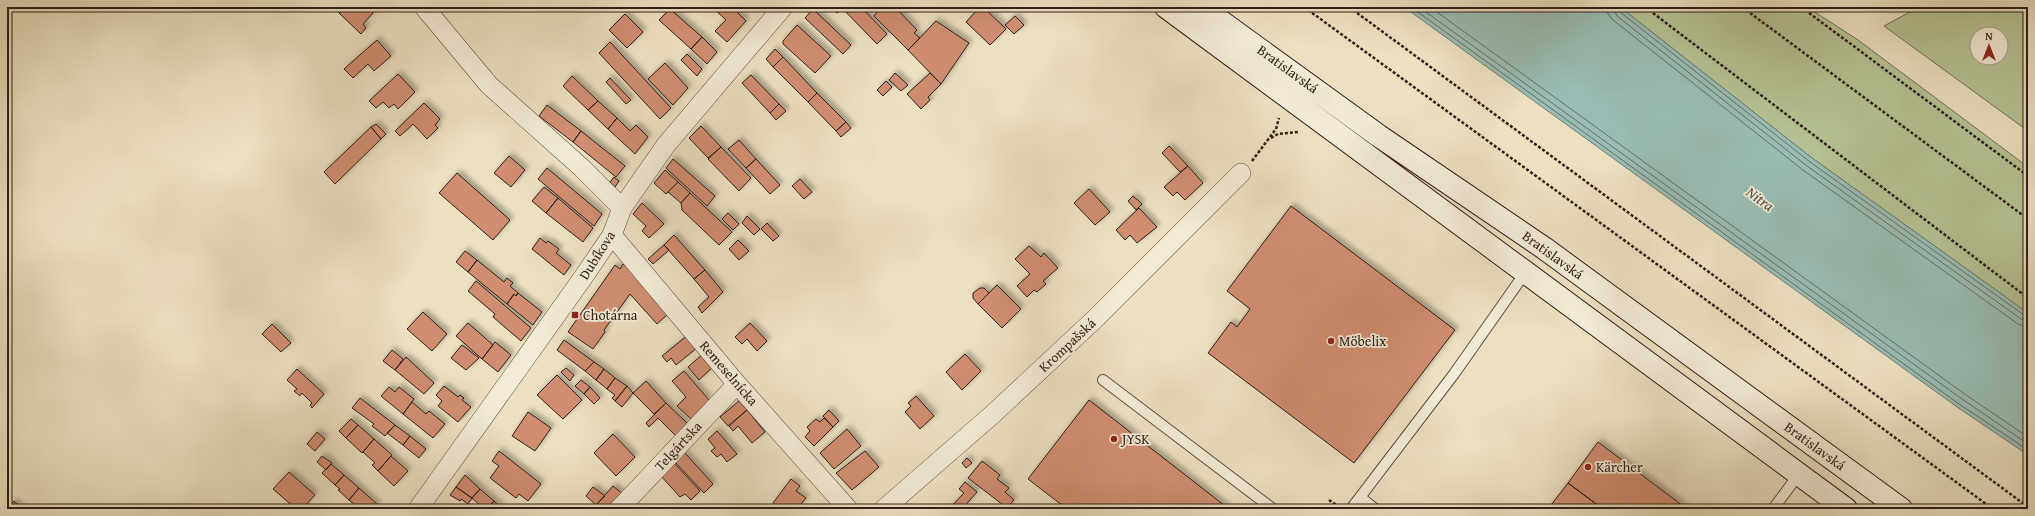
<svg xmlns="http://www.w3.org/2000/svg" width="2035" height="516" viewBox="0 0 2035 516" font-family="'Gentium Book Plus',serif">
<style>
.green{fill:#b6c394;stroke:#727056;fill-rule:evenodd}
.water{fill:#99bdb4;stroke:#6e7d76}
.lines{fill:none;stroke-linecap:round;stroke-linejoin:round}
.shore{stroke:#636e66;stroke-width:1}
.building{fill:#d08d70;stroke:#2d1e18;filter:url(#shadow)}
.lane-casing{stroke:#5d4e42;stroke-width:12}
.street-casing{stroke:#5d4e42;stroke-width:20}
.secondary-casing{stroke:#2d1e18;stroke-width:24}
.path{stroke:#2d1e18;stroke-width:2.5;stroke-dasharray:3 2;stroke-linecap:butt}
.lane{stroke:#f3ebd7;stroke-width:10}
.street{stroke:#f3ebd7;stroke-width:19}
.secondary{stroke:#f3ebd7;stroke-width:22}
.poi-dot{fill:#8f2418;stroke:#f3ebd7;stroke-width:1.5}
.labels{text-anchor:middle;stroke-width:3.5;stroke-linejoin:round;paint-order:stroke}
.street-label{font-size:14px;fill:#2d1e18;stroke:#f3ebd7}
.poi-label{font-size:14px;fill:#2d1e18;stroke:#f3ebd7;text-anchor:start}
.water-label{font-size:15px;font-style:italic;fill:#4d4e47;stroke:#f3ebd7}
</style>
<defs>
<filter id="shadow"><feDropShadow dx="3.5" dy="-3.5" stdDeviation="2" flood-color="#0004"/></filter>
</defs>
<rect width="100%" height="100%" fill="#ece0c1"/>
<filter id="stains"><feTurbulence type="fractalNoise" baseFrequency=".005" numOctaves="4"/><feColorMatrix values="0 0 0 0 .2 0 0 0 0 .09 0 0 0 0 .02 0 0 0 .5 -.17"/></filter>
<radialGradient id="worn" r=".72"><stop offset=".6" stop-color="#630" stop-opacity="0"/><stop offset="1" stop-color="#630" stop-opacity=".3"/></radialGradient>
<!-- green -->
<path class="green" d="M 1620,7 L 1807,7 L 1858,40 L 2028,167 L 2028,313 L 1812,158 Z
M 1919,7 L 2028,7 L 2028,131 L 1884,26 ZM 1977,34 L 2001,34 L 2001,58 L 1977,58 Z"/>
<!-- water -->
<path class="water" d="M 1404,7 L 1620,7 L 1812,158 L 2028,313 L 2028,455 L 1957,407 Z"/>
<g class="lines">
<!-- shore -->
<path class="shore" d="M 1411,7 L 1959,404 L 2028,450
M 1419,7 L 1962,399 L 2028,444
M 1430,7 L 1966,395 L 2028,437
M 1607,7 L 1608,14 L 1613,20 L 1803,170 L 2018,324 L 2028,327
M 1613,7 L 1617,16 L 1807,166 L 2021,319 L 2028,321
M 1618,7 L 1620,12 L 1810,162 L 2024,315 L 2028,316"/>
</g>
<!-- building -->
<path class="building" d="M 345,7 L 367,7 L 373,13 L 363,24 L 366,28 L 361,34 L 339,13 Z
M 712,7 L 732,7 L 746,21 L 727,42 L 715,31 L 726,20 Z
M 831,7 L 844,7 L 837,13 Z
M 844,7 L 861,7 L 887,34 L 877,44 L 842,8 Z
M 881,7 L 895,7 L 917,30 L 914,33 L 920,38 L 908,50 L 874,16 Z
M 980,7 L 983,7 L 1006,29 L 990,45 L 966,22 Z
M 670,9 L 702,37 L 691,49 L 659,20 Z
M 813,9 L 851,45 L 843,54 L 805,18 Z
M 625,14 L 643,32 L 627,48 L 609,30 Z
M 1015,16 L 1024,25 L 1014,34 L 1005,25 Z
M 936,21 L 969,43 L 941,84 L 908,50 Z
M 797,25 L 831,56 L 815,73 L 783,44 L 783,41 Z
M 702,37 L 717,52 L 707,64 L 691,49 Z
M 377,40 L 391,56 L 374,71 L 368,64 L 353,78 L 344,69 Z
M 610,42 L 671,108 L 660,119 L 599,53 Z
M 775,49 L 783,57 L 773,67 L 766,59 Z
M 687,54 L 702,69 L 697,76 L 681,60 Z
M 783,57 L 817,93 L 808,102 L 773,67 Z
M 665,63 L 688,88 L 673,105 L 648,79 Z
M 895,73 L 908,85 L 901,91 L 889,80 Z
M 930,73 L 941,84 L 928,97 L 930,100 L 921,109 L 907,94 Z
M 398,74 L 415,92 L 398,109 L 394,104 L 389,108 L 383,102 L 376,108 L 369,101 Z
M 751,75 L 779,104 L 770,113 L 742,83 Z
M 572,76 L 598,101 L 588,110 L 563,86 Z
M 610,78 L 631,100 L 626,104 L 606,82 Z
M 886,81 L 892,87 L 883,96 L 877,90 Z
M 817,93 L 846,122 L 836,131 L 808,102 Z
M 598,101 L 617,118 L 608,129 L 588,110 Z
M 424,103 L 440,119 L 435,125 L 438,128 L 427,139 L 413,124 L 400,136 L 395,131 Z
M 779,104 L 786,111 L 776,120 L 770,113 Z
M 547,105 L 581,131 L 573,142 L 539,116 Z
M 617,118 L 630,131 L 636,125 L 648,137 L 635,154 L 608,129 Z
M 846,122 L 851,128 L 841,137 L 836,131 Z
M 376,124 L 386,134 L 381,139 L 371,127 Z
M 701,126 L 721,147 L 708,158 L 689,138 Z
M 371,127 L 381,139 L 335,184 L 324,172 Z
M 581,131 L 625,166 L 616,177 L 573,142 Z
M 739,140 L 756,159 L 746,168 L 728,149 Z
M 1169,146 L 1188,166 L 1180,172 L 1162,153 Z
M 721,147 L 751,178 L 739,191 L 708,159 Z
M 509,156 L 525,170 L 511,187 L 494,173 Z
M 673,159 L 715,196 L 707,206 L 666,168 Z
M 756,159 L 780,185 L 770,194 L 746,168 Z
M 1188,166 L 1203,183 L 1185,200 L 1177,192 L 1173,196 L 1164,187 Z
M 547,168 L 602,214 L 594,226 L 538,179 Z
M 665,170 L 678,182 L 666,194 L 654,183 Z
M 457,173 L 510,220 L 493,240 L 439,193 Z
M 614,177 L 619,181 L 615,187 L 610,182 Z
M 800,179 L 812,192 L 804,199 L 792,186 Z
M 678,182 L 690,193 L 681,203 L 668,192 Z
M 544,187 L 558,198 L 546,213 L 532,201 Z
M 1089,189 L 1110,212 L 1095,225 L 1074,203 Z
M 690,193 L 732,232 L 719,245 L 682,210 L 681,203 Z
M 1133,196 L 1142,204 L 1136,210 L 1128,201 Z
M 558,198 L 593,228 L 583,242 L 546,213 Z
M 642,203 L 664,224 L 649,238 L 642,231 L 646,226 L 633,214 Z
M 1291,206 L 1455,330 L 1354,463 L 1208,353 L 1231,322 L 1237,327 L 1250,309 L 1227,291 Z
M 1139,208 L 1157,227 L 1137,243 L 1130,235 L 1125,240 L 1116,230 Z
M 728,213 L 739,224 L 733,230 L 722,219 Z
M 747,216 L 760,229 L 754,235 L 742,223 Z
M 767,223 L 779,236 L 773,241 L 761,229 Z
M 674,235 L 705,270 L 694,279 L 664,245 Z
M 540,238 L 546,243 L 548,241 L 559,249 L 556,253 L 571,265 L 564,275 L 532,249 Z
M 738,240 L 749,251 L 739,260 L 729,249 Z
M 664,245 L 669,250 L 653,264 L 648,259 Z
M 1029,246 L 1041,257 L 1044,253 L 1058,268 L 1043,281 L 1046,284 L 1037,292 L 1034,290 L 1027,297 L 1017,286 L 1030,274 L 1015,259 Z
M 465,251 L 477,260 L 468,272 L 456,262 Z
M 477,260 L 504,282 L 507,278 L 513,283 L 510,286 L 518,293 L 516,296 L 514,294 L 507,304 L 468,272 Z
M 623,264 L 633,271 L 670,312 L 657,324 L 630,294 L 604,330 L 605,332 L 593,349 L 568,332 L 615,265 L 620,269 Z
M 705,270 L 723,292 L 702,313 L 698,307 L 709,297 L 694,279 Z
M 476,281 L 531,328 L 521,341 L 493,317 L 495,314 L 468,291 Z
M 997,285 L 1021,309 L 1002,328 L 978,304 Z
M 980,288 L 984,288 L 989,293 L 978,304 L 973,298 L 973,293 Z
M 518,293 L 542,312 L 533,325 L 507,304 L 514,294 L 516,296 Z
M 423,312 L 447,334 L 432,351 L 407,329 Z
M 468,323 L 493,345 L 482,359 L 456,336 Z
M 750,323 L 767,341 L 757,351 L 747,339 L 742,344 L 735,337 Z
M 272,324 L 291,343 L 281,352 L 262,334 Z
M 688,335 L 698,347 L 676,365 L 671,358 L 667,362 L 662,356 Z
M 564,340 L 594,362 L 585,371 L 557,350 Z
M 495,342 L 511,355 L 498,372 L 482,359 Z
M 462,345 L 479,358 L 466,370 L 451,358 Z
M 392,350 L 403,359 L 395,370 L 383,361 Z
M 703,354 L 713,367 L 699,380 L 688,367 Z
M 965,354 L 981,371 L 962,390 L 946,372 Z
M 406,357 L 434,383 L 424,394 L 395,370 Z
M 594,362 L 604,369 L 596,380 L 585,371 Z
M 566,368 L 574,375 L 570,381 L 561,372 Z
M 297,369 L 324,394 L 312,408 L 310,405 L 312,403 L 302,393 L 300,396 L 294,391 L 297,389 L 287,380 Z
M 604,369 L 615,378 L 607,389 L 596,380 Z
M 684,371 L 709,400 L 691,419 L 677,406 L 686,397 L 672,381 Z
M 557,375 L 582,400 L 563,419 L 537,395 Z
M 615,378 L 627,386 L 615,401 L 612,398 L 615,395 L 607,389 Z
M 581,380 L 590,387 L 584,394 L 575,386 Z
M 646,381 L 666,403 L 654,414 L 633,393 Z
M 444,386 L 458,397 L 460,395 L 464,398 L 462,400 L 471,407 L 458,422 L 438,406 L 442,401 L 436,395 Z
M 627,386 L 633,393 L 622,407 L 615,401 Z
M 389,387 L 395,392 L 399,387 L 414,399 L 403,414 L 381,396 Z
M 590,387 L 600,398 L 594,404 L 584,394 Z
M 916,396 L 934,416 L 920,429 L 905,412 L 911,406 L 908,403 Z
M 360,398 L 395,425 L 385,436 L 372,426 L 374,424 L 352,408 Z
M 1089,400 L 1229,509 L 1067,509 L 1028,479 Z
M 739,401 L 747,410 L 728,426 L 720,417 Z
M 412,402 L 426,414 L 429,411 L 445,424 L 433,438 L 403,414 Z
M 666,403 L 687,423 L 676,436 L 658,418 L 649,427 L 646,423 Z
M 747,410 L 765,432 L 752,443 L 738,426 L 733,431 L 729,426 Z
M 829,410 L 839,421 L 833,427 L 823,416 Z
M 528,412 L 551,428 L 535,451 L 512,436 Z
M 824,418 L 833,427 L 814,446 L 805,437 L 810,431 L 807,427 L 816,419 L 820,422 Z
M 351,419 L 358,425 L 346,438 L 339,431 Z
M 358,425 L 374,439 L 362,453 L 346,438 Z
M 395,425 L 410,436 L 403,445 L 387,433 Z
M 847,429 L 861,446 L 834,469 L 820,453 Z
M 717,431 L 737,454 L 727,462 L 721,454 L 717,457 L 711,451 L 715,448 L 708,439 Z
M 317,432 L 325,439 L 315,451 L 307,444 Z
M 613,434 L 635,457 L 616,476 L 594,453 Z
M 410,436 L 426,449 L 419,458 L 403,445 Z
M 374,439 L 392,455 L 378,471 L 372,465 L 375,463 L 363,452 Z
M 1598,442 L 1687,509 L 1603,509 L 1568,483 Z
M 499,451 L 541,484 L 528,501 L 519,494 L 516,498 L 490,478 L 499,466 L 492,461 Z
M 865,451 L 879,467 L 852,490 L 836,473 Z
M 685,453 L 713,484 L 704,493 L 675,462 Z
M 322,456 L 332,463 L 326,470 L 317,462 Z
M 391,456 L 408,471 L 394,486 L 378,471 Z
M 967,458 L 972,463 L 966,468 L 962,463 Z
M 982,461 L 1000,475 L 997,479 L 1009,488 L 1005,492 L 1014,500 L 1007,508 L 968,478 Z
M 674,463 L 700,491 L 691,500 L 685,494 L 680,497 L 661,476 Z
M 331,464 L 344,475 L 335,485 L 322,473 Z
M 289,472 L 315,495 L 302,509 L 296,509 L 273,489 Z
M 344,475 L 359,488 L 349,500 L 338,490 L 340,489 L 335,485 Z
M 465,475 L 480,489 L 472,498 L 456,487 Z
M 791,479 L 800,486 L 796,491 L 806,498 L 797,509 L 780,509 L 773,503 Z
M 965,482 L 977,492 L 962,509 L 949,509 L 964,493 L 959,489 Z
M 1568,483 L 1603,509 L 1548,509 Z
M 613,486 L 624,495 L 612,509 L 601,509 L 596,505 Z
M 456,487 L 472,498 L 468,504 L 461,499 L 460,501 L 450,495 Z
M 593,487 L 605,496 L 596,505 L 586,496 Z
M 359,488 L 378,505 L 375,509 L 360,509 L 349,500 Z
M 480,489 L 494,501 L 487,509 L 484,509 L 472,498 Z
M 14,501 L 22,509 L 7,509 Z
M 494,501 L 503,509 L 487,509 Z"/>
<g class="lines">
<defs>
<path id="lane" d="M 1103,380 L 1273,509
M 1360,497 L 1375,509
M 1351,509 L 1454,374 L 1525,273
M 1773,509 L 1799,474"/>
<path id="street" d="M 424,7 L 489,85 L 582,168 L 622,208
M 612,235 L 737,384 L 848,509
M 418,509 L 582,279 L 612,235 L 622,208 L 666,145 L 783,7
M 619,509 L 737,384
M 884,509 L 993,414 L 1096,318 L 1241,173"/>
<path id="secondary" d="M 1166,7 L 1846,509
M 1201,7 L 1379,136 L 1544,248 L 1901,509"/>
</defs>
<!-- lane casing -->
<use href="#lane" class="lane-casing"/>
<!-- street casing -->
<use href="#street" class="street-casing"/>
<!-- secondary casing -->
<use href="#secondary" class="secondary-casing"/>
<!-- path -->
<path class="path" d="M 1304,7 L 1993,509
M 1349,7 L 2028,507
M 1645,7 L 2028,298
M 1742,7 L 2028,219
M 1801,7 L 2028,176
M 1271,138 L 1278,134 L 1298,132
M 1252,161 L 1276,129 L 1279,118
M 1329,500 L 1338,506"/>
<!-- lane -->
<use href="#lane" class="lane"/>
<!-- street -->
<use href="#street" class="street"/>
<!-- secondary -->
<use href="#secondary" class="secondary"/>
</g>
<!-- markers -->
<g class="poi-dot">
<rect x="571" y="311" width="8" height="8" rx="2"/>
<circle cx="1331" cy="341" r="4"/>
<circle cx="1114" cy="439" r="4"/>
<circle cx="1588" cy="467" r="4"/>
</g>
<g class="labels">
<!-- street labels -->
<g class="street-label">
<text transform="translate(1288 69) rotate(36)" y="5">Bratislavská</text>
<text transform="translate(597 255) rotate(-58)" y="5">Dubíkova</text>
<text transform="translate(1553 255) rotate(36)" y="5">Bratislavská</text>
<text transform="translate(1067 345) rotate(-43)" y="5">Krompašská</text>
<text transform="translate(729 373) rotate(49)" y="5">Remeselnícka</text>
<text transform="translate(678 446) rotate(-47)" y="5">Telgártska</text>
<text transform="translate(1815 446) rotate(36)" y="5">Bratislavská</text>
</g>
<!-- poi labels -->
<g class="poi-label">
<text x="583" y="320">Chotárna</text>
<text x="1339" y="346">Möbelix</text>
<text x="1122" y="444">JYSK</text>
<text x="1596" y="472">Kärcher</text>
</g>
<!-- water labels -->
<g class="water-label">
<text transform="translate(1760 199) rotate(36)" y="5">Nitra</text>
</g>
</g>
<!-- margin -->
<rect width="2035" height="516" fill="none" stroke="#ece0c1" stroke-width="24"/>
<rect x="8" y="8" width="2019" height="500" fill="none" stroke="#2d1e18" stroke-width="2"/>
<rect x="12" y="12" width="2011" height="492" fill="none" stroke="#2d1e18"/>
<!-- north arrow -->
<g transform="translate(1989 46)"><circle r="19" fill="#f3ebd7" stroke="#a4998b"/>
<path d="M0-3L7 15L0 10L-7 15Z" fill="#8f2418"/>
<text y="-6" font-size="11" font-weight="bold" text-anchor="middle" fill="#2d1e18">N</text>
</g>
<rect width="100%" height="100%" filter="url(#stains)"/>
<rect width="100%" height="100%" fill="url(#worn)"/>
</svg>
